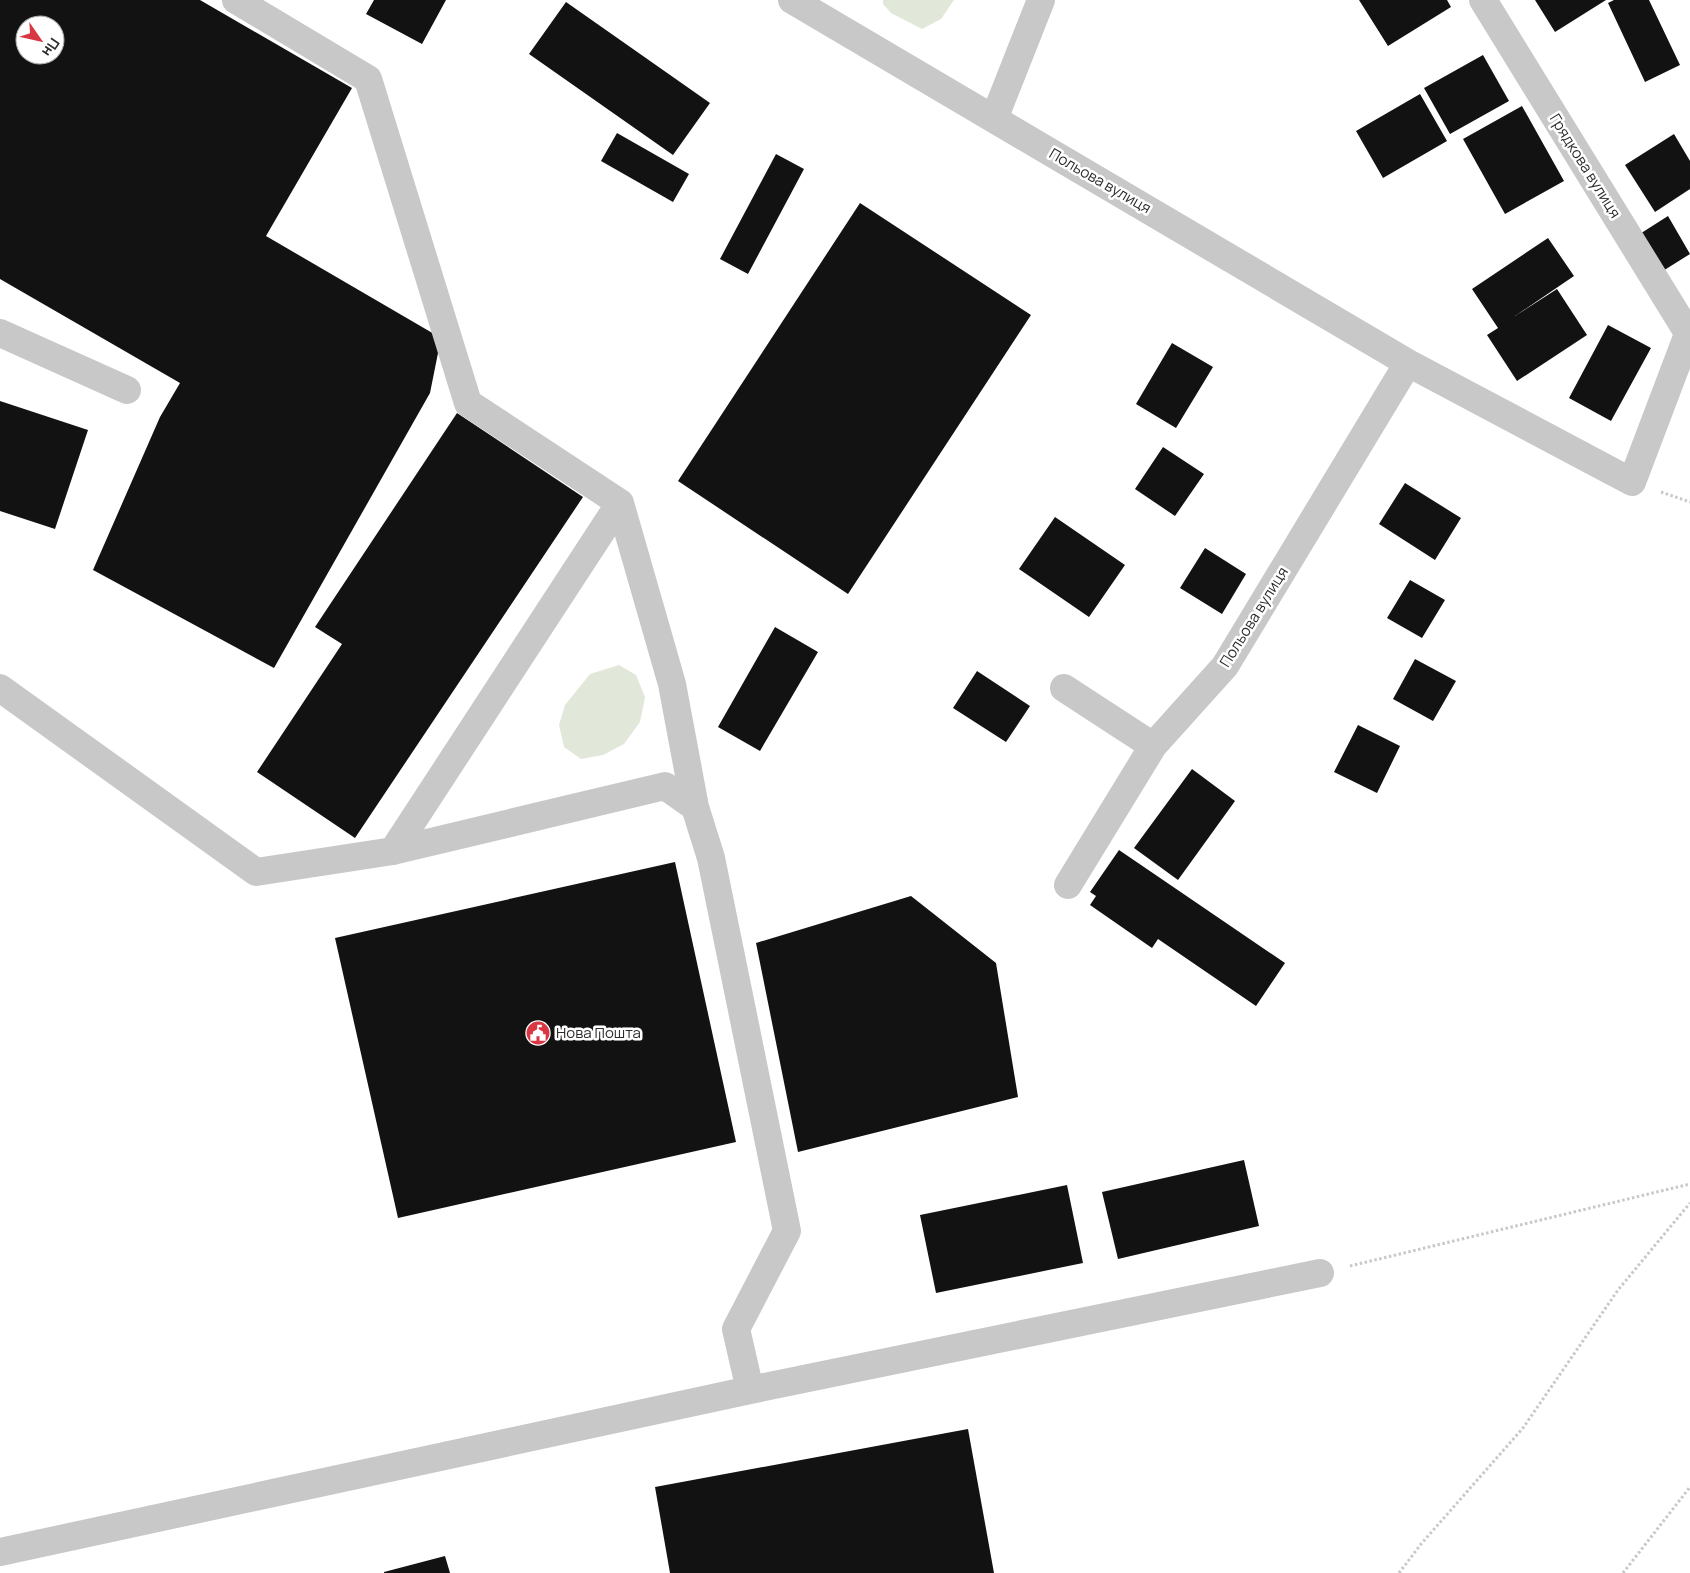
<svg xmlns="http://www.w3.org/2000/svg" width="1690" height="1573" viewBox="0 0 1690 1573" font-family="Manrope,sans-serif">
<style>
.green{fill:#e1e8d9}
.building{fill:#121212;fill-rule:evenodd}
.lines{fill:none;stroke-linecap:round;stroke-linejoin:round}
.path{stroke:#c8c8c8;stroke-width:3;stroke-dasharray:2.5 2.5;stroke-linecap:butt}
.minor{stroke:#c8c8c8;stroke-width:28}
.labels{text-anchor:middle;stroke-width:5;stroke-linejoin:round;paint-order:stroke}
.street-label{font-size:15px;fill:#2b2b2b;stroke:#fff}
.poi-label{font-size:15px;fill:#2b2b2b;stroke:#fff;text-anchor:start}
</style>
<rect width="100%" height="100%" fill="#fff"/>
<!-- green -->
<path class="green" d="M 883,0 L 954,0 L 941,19 L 922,29 L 891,13 L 883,4 Z
M 619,665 L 636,675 L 645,697 L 640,722 L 624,744 L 603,755 L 581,759 L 564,747 L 559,725 L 565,705 L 590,674 Z"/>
<!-- building -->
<path class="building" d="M 0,0 L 200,0 L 352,88 L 266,236 L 441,338 L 430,393 L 274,668 L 93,570 L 160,417 L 180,383 L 0,279 ZM 25,25 L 55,25 L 55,55 L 25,55 Z
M 374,0 L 446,0 L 422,44 L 366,14 Z
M 1359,0 L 1447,0 L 1451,7 L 1388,46 Z
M 1535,0 L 1606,0 L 1555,32 Z
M 1614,0 L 1649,0 L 1680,65 L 1645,82 L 1608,3 Z
M 566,2 L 710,103 L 673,155 L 529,54 Z
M 1483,55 L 1509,101 L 1450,134 L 1424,88 Z
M 1420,94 L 1447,141 L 1383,178 L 1356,131 Z
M 1522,106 L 1564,181 L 1505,214 L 1463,139 Z
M 617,133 L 689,174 L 673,202 L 601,161 Z
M 1674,134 L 1690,161 L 1690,189 L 1655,212 L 1625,165 Z
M 776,154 L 804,169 L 748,274 L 720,259 Z
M 860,203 L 1031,315 L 848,594 L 678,481 Z
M 1668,216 L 1690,254 L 1658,274 L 1635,237 Z
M 1548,238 L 1574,276 L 1515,316 L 1557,289 L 1587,335 L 1517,381 L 1487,335 L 1498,328 L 1472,289 Z
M 1608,325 L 1651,348 L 1611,421 L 1569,398 Z
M 1172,343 L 1213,367 L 1176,428 L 1136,404 Z
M 0,401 L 88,430 L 55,529 L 0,511 Z
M 457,413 L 583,497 L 355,838 L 257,772 L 342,644 L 315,627 Z
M 1163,447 L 1204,474 L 1175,516 L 1135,489 Z
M 1405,483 L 1461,518 L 1435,560 L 1379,524 Z
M 1055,517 L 1125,565 L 1089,617 L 1019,569 Z
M 1205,548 L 1246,574 L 1222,614 L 1180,588 Z
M 1410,580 L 1445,600 L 1422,638 L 1387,618 Z
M 775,627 L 818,652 L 760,751 L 718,727 Z
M 1415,659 L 1456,681 L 1433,721 L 1393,699 Z
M 977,671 L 1030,706 L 1006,742 L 953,708 Z
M 1358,725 L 1400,746 L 1377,793 L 1334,772 Z
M 1192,769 L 1235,801 L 1178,880 L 1134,848 Z
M 1119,850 L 1285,963 L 1256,1006 L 1158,939 L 1152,948 L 1090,905 L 1096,896 L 1090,892 Z
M 675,862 L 736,1142 L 398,1218 L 335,938 Z
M 911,896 L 996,963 L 1018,1097 L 798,1152 L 756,943 Z
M 1244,1160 L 1259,1226 L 1118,1259 L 1102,1192 Z
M 1067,1185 L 1083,1263 L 936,1293 L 920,1215 Z
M 968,1429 L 994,1573 L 670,1573 L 655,1487 Z
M 445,1556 L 450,1573 L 384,1573 L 384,1572 Z"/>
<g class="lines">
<!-- path -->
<path class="path" d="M 1661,492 L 1690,502
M 1350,1266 L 1690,1184
M 1399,1573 L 1421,1544 L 1523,1428 L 1618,1290 L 1690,1203
M 1623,1573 L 1690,1487"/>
<!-- minor -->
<path class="minor" d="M 236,0 L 368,79 L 468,403 L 620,503 L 672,684 L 695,807
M 792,0 L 1408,363 L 1632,482 L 1690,329
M 1483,0 L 1688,333
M 994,119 L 1041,0
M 0,333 L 127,390
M 0,688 L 256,872 L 393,851 L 665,786 L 695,807 L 711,858 L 787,1231 L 736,1329 L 750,1390
M 1064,688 L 1153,746
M 393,851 L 620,503
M 1068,885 L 1153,746 L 1225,666 L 1408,363
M 0,1552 L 750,1390 L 1320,1273"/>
</g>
<!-- icons -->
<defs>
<symbol id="civic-disc" viewBox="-11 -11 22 22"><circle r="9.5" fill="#d83743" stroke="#fff"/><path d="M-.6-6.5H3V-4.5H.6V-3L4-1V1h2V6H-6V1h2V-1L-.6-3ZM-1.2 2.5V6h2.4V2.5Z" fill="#fff"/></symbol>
</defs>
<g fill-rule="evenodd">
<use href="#civic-disc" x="524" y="1019" width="28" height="28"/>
</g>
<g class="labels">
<!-- street labels -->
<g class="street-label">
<text transform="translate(1585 166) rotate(58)" y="5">Грядкова вулиця</text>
<text transform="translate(1100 181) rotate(30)" y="5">Польова вулиця</text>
<text transform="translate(1254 617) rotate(-58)" y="5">Польова вулиця</text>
</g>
<!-- poi labels -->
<g class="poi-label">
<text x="556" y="1038">Нова Пошта</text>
</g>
</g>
<!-- north arrow -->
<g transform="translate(40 40) rotate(124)"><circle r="24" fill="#ffffff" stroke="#aaaaaa"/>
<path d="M0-4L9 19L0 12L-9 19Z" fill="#d83743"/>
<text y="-8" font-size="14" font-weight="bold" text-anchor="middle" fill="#2b2b2b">Пн</text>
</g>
</svg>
